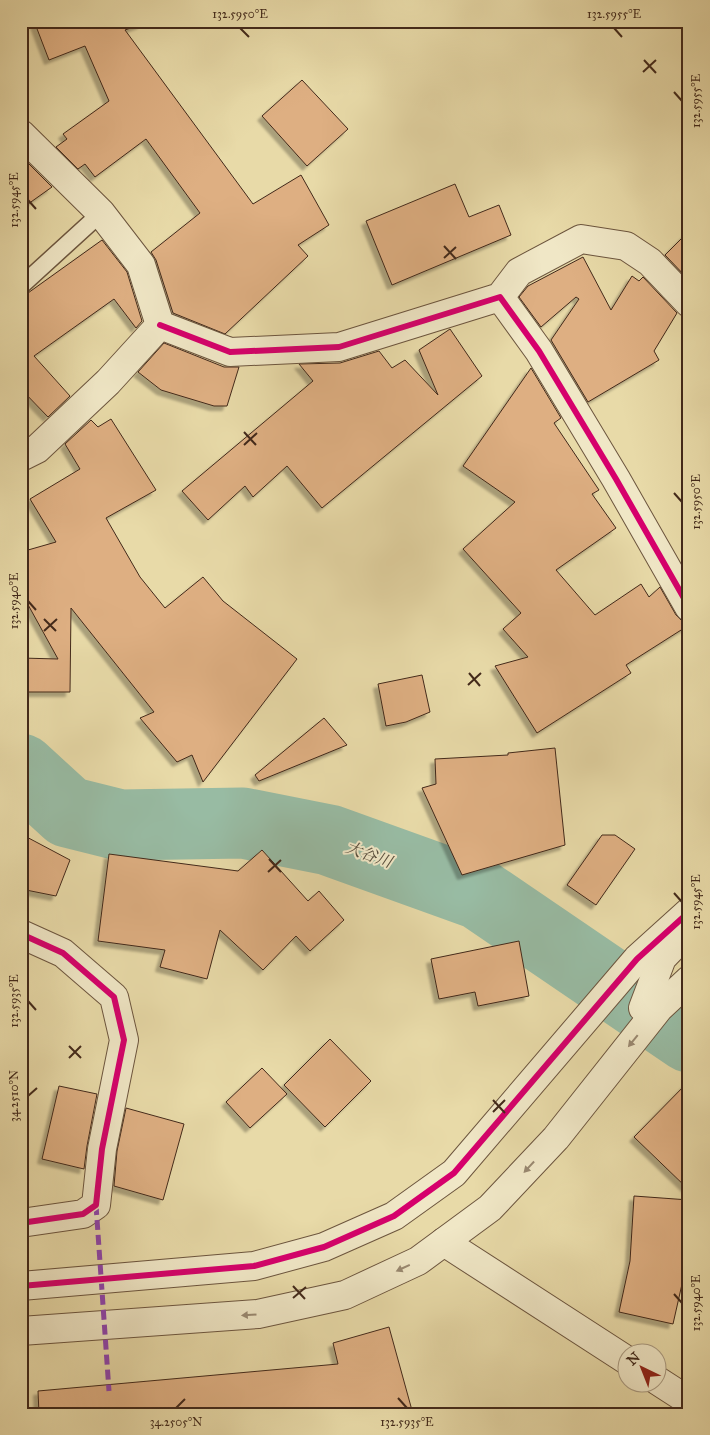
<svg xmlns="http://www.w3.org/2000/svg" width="710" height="1435" viewBox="0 0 710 1435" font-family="'IM FELL Great Primer','Noto Serif JP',serif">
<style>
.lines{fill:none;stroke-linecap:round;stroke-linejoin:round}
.river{stroke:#98bba3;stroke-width:71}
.building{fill:#deaf82;stroke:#42291a;filter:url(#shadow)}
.service-casing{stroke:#6c553e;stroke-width:19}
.minor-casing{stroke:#6c553e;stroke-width:30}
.tertiary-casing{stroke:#6c553e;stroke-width:30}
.service{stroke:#f0e7c6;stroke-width:16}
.minor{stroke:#f0e7c6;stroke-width:28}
.tertiary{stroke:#f0e7c6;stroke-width:28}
.quiet{stroke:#8e44ad;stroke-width:5;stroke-dasharray:10 5;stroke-linecap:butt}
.cycleway-casing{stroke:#f0e7c6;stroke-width:9}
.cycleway{stroke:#d6006c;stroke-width:6}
.oneway{fill:#998870}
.ticks{fill:none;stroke:#42291a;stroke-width:2}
.labels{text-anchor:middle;stroke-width:4;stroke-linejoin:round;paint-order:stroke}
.water-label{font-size:16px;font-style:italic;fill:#584e3c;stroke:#f0e7c6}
.neatline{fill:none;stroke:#42291a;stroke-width:2}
.ticks-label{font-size:12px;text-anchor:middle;fill:#42291a}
</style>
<defs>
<filter id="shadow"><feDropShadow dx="-4.5" dy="4.5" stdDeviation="1" flood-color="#0004"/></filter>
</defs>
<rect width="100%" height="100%" fill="#e8daa8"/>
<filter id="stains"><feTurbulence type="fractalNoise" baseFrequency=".004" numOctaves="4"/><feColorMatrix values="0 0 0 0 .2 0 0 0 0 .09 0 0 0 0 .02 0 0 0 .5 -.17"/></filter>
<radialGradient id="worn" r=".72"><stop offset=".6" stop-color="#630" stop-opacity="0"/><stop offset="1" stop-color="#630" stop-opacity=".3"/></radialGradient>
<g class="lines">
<!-- river -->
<path class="river" d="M 21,769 L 68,812 L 120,825 L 243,823 L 329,840 L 479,894 L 689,1037"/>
</g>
<!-- building -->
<path class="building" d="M 34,21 L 142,21 L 142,24 L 125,30 L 253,204 L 301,175 L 329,225 L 298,245 L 308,256 L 225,334 L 173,313 L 156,260 L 151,252 L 200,213 L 146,139 L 95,177 L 85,164 L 78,169 L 56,147 L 67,139 L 63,134 L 109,101 L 85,46 L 49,60 Z
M 302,80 L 348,129 L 307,166 L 262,116 Z
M 29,164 L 52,187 L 21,209 L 21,170 Z
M 455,184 L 469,217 L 499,205 L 511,235 L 392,285 L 366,221 Z
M 689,231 L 689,280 L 665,255 Z
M 102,240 L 127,272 L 142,321 L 136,328 L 114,299 L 34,356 L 70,396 L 48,417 L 21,389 L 21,298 Z
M 583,257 L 611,310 L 632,276 L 639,281 L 643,277 L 677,313 L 654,351 L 659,360 L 588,402 L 551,340 L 579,299 L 576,297 L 541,327 L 519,297 L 528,286 Z
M 450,329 L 482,376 L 322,508 L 287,466 L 253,497 L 245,486 L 208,520 L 182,491 L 313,381 L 299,364 L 340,363 L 379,351 L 392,368 L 405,360 L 438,395 L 419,350 Z
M 164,343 L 224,367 L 239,367 L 227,406 L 214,406 L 161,390 L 138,372 Z
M 531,368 L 561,418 L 554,423 L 599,490 L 592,494 L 616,528 L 556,570 L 595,615 L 641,584 L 649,597 L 660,587 L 676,615 L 682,621 L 689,623 L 689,625 L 626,665 L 631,673 L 537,733 L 495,666 L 528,657 L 503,629 L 521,613 L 463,549 L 515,502 L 463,466 Z
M 111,419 L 156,490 L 106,518 L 140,577 L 165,608 L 203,577 L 223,601 L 297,659 L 203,782 L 192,755 L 177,762 L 140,718 L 154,712 L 71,608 L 70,692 L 21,692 L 21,658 L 58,659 L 21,592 L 21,552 L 56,542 L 30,499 L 80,469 L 65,444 L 91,420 L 98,427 Z
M 422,675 L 430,712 L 406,722 L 386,726 L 378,684 Z
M 324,718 L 347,745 L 259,781 L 255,775 Z
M 555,748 L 565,845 L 462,875 L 422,788 L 436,784 L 435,759 L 508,755 L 508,753 Z
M 21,834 L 70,860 L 56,896 L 21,889 Z
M 602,835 L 615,835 L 635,849 L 596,905 L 567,885 Z
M 262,850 L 308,901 L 319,891 L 344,920 L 310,951 L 296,936 L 263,970 L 220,930 L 207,979 L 160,967 L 165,950 L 98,941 L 109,854 L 238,871 Z
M 519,941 L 529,996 L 478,1006 L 475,992 L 439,999 L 431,959 Z
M 330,1039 L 371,1081 L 325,1127 L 284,1085 Z
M 262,1068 L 287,1094 L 250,1128 L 226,1102 Z
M 689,1081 L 689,1190 L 634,1137 Z
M 59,1086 L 97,1094 L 87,1146 L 84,1169 L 42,1159 Z
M 126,1108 L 184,1124 L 163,1200 L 114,1186 L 117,1151 Z
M 634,1196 L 689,1200 L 689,1253 L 673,1324 L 619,1312 L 630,1261 Z
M 389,1327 L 413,1414 L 39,1414 L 38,1391 L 338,1364 L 333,1343 Z"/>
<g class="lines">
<defs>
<path id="service" d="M 21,286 L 101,213"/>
<path id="minor" d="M 21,134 L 101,213 L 141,265 L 160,325
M 500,297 L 519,272 L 581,239 L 626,246 L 650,262 L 689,303
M 160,325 L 230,352 L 339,347 L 500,297 L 539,351 L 616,479 L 689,607
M 21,457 L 37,449 L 108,382 L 160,325
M 21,934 L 63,953 L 114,997 L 124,1040 L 102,1149 L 96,1205 L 83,1214 L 21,1223
M 643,1008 L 662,958 L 689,930
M 444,1242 L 628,1361
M 658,1381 L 689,1401"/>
<path id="tertiary" d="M 21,1286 L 254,1266 L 324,1247 L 394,1216 L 454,1173 L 637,959 L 689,912
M 21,1331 L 258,1314 L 345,1295 L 418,1261 L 490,1208 L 556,1138 L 659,1008 L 689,980"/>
</defs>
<!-- service casing -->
<use href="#service" class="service-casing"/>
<!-- minor casing -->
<use href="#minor" class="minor-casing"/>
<!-- tertiary casing -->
<use href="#tertiary" class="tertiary-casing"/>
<!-- service -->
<use href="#service" class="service"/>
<!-- minor -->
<use href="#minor" class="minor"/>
<!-- tertiary -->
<use href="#tertiary" class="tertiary"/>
<!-- quiet -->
<path class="quiet" d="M 96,1205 L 109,1391"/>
<defs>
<path id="cycleway" d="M 160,325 L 230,352 L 339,347 L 500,297 L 539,351 L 616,479 L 689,607
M 21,934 L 63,953 L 114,997 L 124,1040 L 102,1149 L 96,1205 L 83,1214 L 21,1223
M 21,1286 L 254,1266 L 324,1247 L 394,1216 L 454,1173 L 637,959 L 689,912"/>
</defs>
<!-- cycleway casing -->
<use href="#cycleway" class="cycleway-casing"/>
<!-- cycleway -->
<use href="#cycleway" class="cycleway"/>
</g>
<!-- one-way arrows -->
<defs><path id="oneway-solid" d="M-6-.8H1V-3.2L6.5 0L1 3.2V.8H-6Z" transform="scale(1.25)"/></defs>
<g class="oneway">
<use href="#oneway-solid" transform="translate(633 1041) rotate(129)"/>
<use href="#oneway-solid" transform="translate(529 1167) rotate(133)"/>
<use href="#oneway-solid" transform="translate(403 1268) rotate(155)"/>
<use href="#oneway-solid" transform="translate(249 1315) rotate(176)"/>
</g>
<!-- ticks -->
<path class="ticks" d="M 240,28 L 249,37M 614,28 L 622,37M 644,60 L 656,73M 643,72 L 656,60M 674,92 L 682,101M 28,200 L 36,209M 444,246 L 456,259M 444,258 L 456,247M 244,432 L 256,445M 244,445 L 257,433M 674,493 L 682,502M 28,601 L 36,610M 44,619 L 56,631M 44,631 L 57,619M 469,673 L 480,686M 468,685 L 481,673M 269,859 L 281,872M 268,872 L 281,860M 674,893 L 682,902M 28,1001 L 36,1010M 69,1046 L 81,1058M 69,1058 L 81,1046M 28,1096 L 37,1088M 493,1100 L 505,1113M 493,1112 L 505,1100M 293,1286 L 305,1299M 674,1294 L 682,1303M 293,1298 L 306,1287M 398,1398 L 407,1408M 176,1408 L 185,1399"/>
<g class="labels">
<!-- water labels -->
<g class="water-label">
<text transform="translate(369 854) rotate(20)" y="6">大谷川</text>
</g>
</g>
<!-- margin -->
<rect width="710" height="1435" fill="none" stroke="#e8daa8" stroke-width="55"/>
<!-- north arrow -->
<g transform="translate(642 1368) rotate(317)"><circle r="24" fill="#f0e7c6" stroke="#aa9b81"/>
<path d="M0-4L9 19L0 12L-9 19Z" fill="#8f2418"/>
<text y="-8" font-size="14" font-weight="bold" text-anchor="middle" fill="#42291a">N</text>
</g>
<rect x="28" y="28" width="654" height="1380" class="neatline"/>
<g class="ticks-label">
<text x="240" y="18">132.5950°E</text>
<text x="614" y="18">132.5955°E</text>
<text transform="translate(696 101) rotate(-90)" y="4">132.5955°E</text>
<text transform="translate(14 200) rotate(-90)" y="4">132.5945°E</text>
<text transform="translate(696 502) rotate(-90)" y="4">132.5950°E</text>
<text transform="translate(14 601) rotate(-90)" y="4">132.5940°E</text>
<text transform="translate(696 902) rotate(-90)" y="4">132.5945°E</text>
<text transform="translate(14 1001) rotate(-90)" y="4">132.5935°E</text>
<text transform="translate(14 1096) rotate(-90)" y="4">34.2510°N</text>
<text transform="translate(696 1303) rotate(-90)" y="4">132.5940°E</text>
<text x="176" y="1426">34.2505°N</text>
<text x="407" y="1426">132.5935°E</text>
</g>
<rect width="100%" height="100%" filter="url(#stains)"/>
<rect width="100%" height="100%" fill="url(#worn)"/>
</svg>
